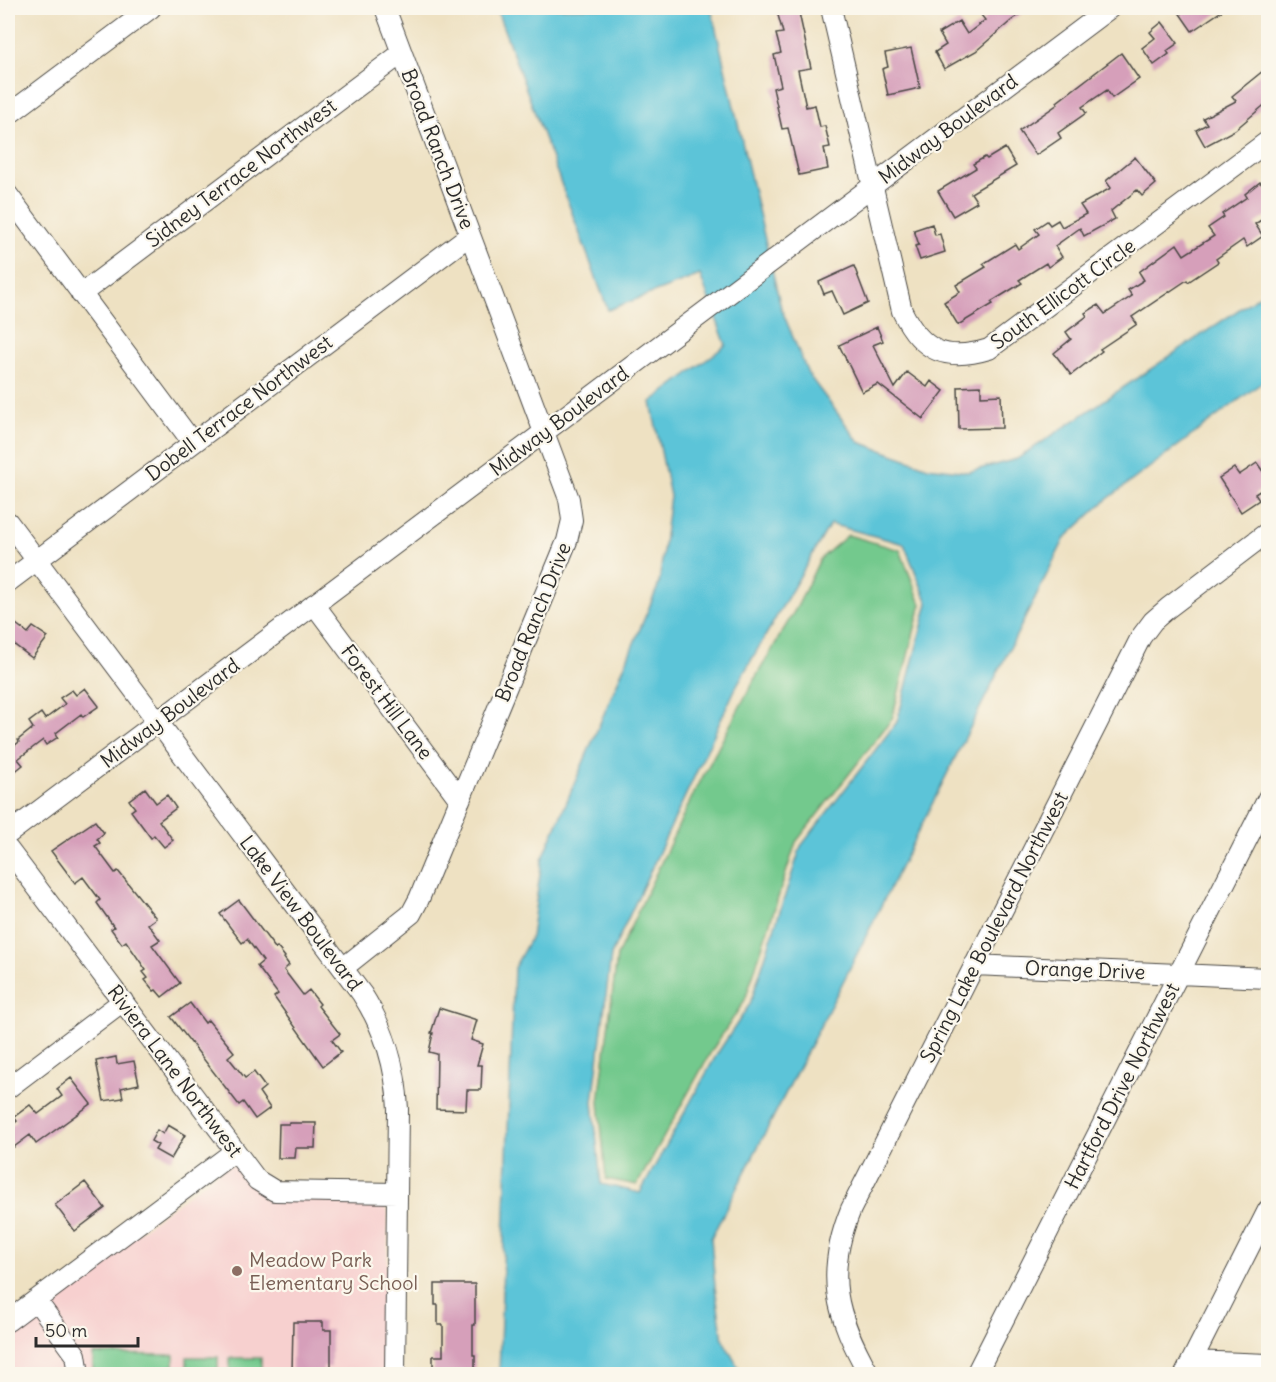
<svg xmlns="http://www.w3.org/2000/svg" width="1276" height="1382" viewBox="0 0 1276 1382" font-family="Delius,sans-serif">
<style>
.built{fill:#f7d0cf}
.green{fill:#73c98d;stroke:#4f7a5c;stroke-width:1.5}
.water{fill:#5cc4d8;stroke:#447882;stroke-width:1.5;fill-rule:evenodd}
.building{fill:#d69fba}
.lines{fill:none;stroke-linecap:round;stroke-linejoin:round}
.minor-casing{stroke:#484642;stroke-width:22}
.minor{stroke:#fff;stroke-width:20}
.education-dot{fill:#8d6e63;stroke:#fbf7ec;stroke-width:2}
.labels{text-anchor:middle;stroke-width:4.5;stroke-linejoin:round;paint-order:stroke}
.street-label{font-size:20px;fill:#2b2b2b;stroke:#fbf7ec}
.education-label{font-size:20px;fill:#785e54;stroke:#fbf7ec;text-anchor:start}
</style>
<rect width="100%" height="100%" fill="#fbf7ec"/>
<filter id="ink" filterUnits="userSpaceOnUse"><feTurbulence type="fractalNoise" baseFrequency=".0167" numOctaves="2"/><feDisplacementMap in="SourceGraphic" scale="12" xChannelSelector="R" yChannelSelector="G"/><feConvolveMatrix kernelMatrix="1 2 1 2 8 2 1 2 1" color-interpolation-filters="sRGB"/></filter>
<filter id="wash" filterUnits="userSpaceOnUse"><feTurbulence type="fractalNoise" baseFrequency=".008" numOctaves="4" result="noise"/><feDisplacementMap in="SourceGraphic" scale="24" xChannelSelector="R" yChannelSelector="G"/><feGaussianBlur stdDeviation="1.35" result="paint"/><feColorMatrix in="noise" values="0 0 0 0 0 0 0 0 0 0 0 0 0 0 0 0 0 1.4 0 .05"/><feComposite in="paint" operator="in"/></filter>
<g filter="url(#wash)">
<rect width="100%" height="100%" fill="#eee1c2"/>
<!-- built -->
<path class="built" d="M 233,1165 L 239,1168 L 255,1186 L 371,1199 L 381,1203 L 388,1212 L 386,1374 L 8,1374 L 8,1331 L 226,1166 Z"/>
<!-- green -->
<path class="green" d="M 848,535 L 900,550 L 921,604 L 892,719 L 796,842 L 745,1000 L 712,1050 L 637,1185 L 606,1179 L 599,1102 L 617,956 L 692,797 L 754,680 L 798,605 L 820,559 Z
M 93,1354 L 174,1355 L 174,1374 L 93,1374 Z
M 187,1357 L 218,1357 L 218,1374 L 187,1374 Z
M 230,1358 L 261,1358 L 261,1374 L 230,1374 Z"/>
<!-- water -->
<path class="water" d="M 496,8 L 711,8 L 781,308 L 808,374 L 859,442 L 928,467 L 968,472 L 1017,459 L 1268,290 L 1268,378 L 1105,501 L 1065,538 L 847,974 L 711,1238 L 715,1287 L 723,1340 L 742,1374 L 499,1374 L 514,968 L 531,937 L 542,860 L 659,584 L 670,496 L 651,402 L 726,345 L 700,275 L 608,310 ZM 830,524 L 904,544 L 928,603 L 897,722 L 801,846 L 750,1004 L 717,1054 L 640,1193 L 601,1184 L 593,1102 L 611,955 L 738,683 Z"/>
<g id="blocks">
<!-- building -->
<path class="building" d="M 776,8 L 798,8 L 811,68 L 798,70 L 806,107 L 815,105 L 820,127 L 825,126 L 830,147 L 824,148 L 828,169 L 799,175 L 788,128 L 782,129 L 773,88 L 781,86 L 774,55 L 781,53 L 776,34 L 783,33 Z
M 991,8 L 1030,8 L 1012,20 L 976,51 L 944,69 L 935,52 L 946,45 L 939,33 L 959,21 L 967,34 L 985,20 L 981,15 Z
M 1176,8 L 1226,8 L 1192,31 Z
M 1162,22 L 1178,43 L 1167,51 L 1169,54 L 1154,65 L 1142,48 L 1155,38 L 1150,32 Z
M 911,48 L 920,88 L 888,95 L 882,69 L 888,67 L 885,53 Z
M 1121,53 L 1139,79 L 1112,98 L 1107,90 L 1082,107 L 1086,113 L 1058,133 L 1061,138 L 1036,155 L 1019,131 L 1058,104 L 1057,102 Z
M 1269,66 L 1269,101 L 1235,130 L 1205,146 L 1196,130 L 1207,124 L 1203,118 L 1236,101 L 1232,96 Z
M 1005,148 L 1016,166 L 971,193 L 977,202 L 953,216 L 938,191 L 976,168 L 973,164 L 985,157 L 987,159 Z
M 1135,157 L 1156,184 L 1142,196 L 1137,190 L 1111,211 L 1115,219 L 1084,236 L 1080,228 L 1055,246 L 1062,257 L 1048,267 L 1046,263 L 1019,280 L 1022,283 L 991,302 L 993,304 L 958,325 L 944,302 L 960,292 L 956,285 L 986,267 L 983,264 L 1015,244 L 1018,249 L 1039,234 L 1035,229 L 1047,221 L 1050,225 L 1058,220 L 1062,227 L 1086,214 L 1080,205 L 1111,188 L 1106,181 Z
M 1260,182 L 1269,193 L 1269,215 L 1255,224 L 1263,236 L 1247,247 L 1243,240 L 1216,259 L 1218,262 L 1188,282 L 1187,280 L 1132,317 L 1137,324 L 1100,349 L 1102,351 L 1071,375 L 1054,353 L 1071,339 L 1066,332 L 1087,316 L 1085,313 L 1098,305 L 1105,314 L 1132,296 L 1128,290 L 1144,280 L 1139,272 L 1177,244 L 1184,255 L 1214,236 L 1208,228 L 1224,217 L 1222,214 L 1247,197 L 1245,194 Z
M 932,224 L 935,235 L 940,234 L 945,252 L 920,260 L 915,246 L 919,245 L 914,230 Z
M 854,266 L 868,303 L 843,315 L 832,291 L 824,294 L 819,282 Z
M 877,327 L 883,341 L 873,345 L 895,388 L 907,372 L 927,387 L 931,381 L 944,391 L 923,419 L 878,384 L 862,392 L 839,345 Z
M 981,386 L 981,396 L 1001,395 L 1002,428 L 959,429 L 958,387 Z
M 1257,463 L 1269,480 L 1269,485 L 1255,494 L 1259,500 L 1241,512 L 1219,478 L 1234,468 L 1239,475 Z
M 8,618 L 28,633 L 33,627 L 48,637 L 32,658 L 8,640 Z
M 85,688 L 99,706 L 83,717 L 81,714 L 56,733 L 58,737 L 46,745 L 43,740 L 18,759 L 23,765 L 8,777 L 8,745 L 10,749 L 19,742 L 18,740 L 33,728 L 29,722 L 41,713 L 45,719 L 65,704 L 60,698 L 72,690 L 76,695 Z
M 145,788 L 156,803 L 167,795 L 176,808 L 159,821 L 173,840 L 164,847 L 154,835 L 151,838 L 131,811 L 135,808 L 129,800 Z
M 95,821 L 104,833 L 97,839 L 100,843 L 95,846 L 115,873 L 118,871 L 156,918 L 148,924 L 160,940 L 152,945 L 180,983 L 162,997 L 156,990 L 154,991 L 145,980 L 148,978 L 143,972 L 146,970 L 126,941 L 122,944 L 111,929 L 114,927 L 97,903 L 100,900 L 83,877 L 75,883 L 51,851 Z
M 239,900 L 275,948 L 277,947 L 285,957 L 284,958 L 289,965 L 284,970 L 303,995 L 309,990 L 320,1004 L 318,1006 L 340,1034 L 332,1040 L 341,1052 L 323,1066 L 274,997 L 278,994 L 257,966 L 263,961 L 247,939 L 242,943 L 220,914 Z
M 190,1003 L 205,1023 L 208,1020 L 234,1052 L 228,1057 L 245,1078 L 254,1072 L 265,1087 L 259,1092 L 270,1108 L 255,1119 L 243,1102 L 239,1105 L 171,1017 Z
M 439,1008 L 477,1020 L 471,1040 L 483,1044 L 477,1065 L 482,1065 L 481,1090 L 467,1090 L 466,1110 L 436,1109 L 437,1054 L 429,1052 L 433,1033 L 431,1033 Z
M 116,1057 L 117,1064 L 134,1061 L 139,1084 L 121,1088 L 123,1098 L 104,1101 L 96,1061 Z
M 71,1078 L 91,1104 L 36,1144 L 30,1135 L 14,1147 L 8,1139 L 8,1128 L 17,1121 L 14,1117 L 30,1105 L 38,1114 L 62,1096 L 57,1089 Z
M 289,1123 L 316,1123 L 315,1148 L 296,1148 L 295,1158 L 278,1158 L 279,1124 L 289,1124 Z
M 168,1125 L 185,1135 L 171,1159 L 155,1150 L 158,1145 L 151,1141 L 157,1130 L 163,1134 Z
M 85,1182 L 105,1208 L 75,1231 L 55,1205 Z
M 435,1284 L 475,1284 L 475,1325 L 473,1325 L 473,1355 L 475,1355 L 475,1372 L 464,1372 L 464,1374 L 433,1374 L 433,1356 L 443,1356 L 443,1325 L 438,1325 L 438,1305 L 435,1305 Z
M 293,1322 L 323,1322 L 323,1330 L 331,1330 L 331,1367 L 323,1367 L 323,1373 L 292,1373 Z"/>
</g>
</g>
<g filter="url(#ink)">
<use href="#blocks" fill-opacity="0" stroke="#484642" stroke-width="1.5"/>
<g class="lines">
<defs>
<path id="minor" d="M 831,8 L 902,311 C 922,352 946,362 989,349 L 1268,141
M 8,115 L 151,8
M 8,195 L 193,443
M 81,294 L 402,53
M 8,522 L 362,994 C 385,1030 396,1066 398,1109 L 395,1374
M 8,582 L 470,235
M 314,604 L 460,800
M 8,834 L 1110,8
M 8,849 L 257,1180 L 275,1191 L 397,1193
M 974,965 L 1268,978
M 343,968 L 411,914 L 419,899 L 567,541 L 572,520 L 569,499 L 385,8
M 8,1088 L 123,1001
M 36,1300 L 76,1355 L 79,1374
M 8,1321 L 235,1151
M 1192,1361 L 1268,1364
M 869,1374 C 836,1315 824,1275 851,1209 L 1141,637 L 1153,621 L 1168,608 L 1268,532
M 976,1374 L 1268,798
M 1185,1374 L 1268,1210"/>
</defs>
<!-- minor casing -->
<use href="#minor" class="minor-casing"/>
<!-- minor -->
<use href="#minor" class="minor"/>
</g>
</g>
<!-- markers -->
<circle class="education-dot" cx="237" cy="1271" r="6"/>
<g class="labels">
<!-- street labels -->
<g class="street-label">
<text transform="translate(948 129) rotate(-37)" y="7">Midway Boulevard</text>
<text transform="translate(438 149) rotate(69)" y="7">Broad Ranch Drive</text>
<text transform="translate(241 173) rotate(-37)" y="7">Sidney Terrace Northwest</text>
<text transform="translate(1063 294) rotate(-36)" y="7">South Ellicott Circle</text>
<text transform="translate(239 408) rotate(-37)" y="7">Dobell Terrace Northwest</text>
<text transform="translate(559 421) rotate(-37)" y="7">Midway Boulevard</text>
<text transform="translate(533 622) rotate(-68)" y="7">Broad Ranch Drive</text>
<text transform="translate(387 702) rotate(53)" y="7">Forest Hill Lane</text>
<text transform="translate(170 713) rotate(-37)" y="7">Midway Boulevard</text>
<text transform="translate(301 913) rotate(53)" y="7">Lake View Boulevard</text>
<text transform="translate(994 927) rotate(-63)" y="7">Spring Lake Boulevard Northwest</text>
<text transform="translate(1085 970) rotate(2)" y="7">Orange Drive</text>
<text transform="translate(175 1071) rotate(53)" y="7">Riviera Lane Northwest</text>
<text transform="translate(1122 1086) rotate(-63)" y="7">Hartford Drive Northwest</text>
</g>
<!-- education labels -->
<g class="education-label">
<text x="249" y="1267">Meadow Park<tspan x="249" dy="23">Elementary School</tspan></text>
</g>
</g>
<!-- margin -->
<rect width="1276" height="1382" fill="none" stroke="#fbf7ec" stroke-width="30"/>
<!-- scale -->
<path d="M36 1337v9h102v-9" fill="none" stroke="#2b2b2b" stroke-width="3"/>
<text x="45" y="1337" font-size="18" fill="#2b2b2b" stroke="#fbf7ec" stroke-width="4.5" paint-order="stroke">50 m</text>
</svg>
